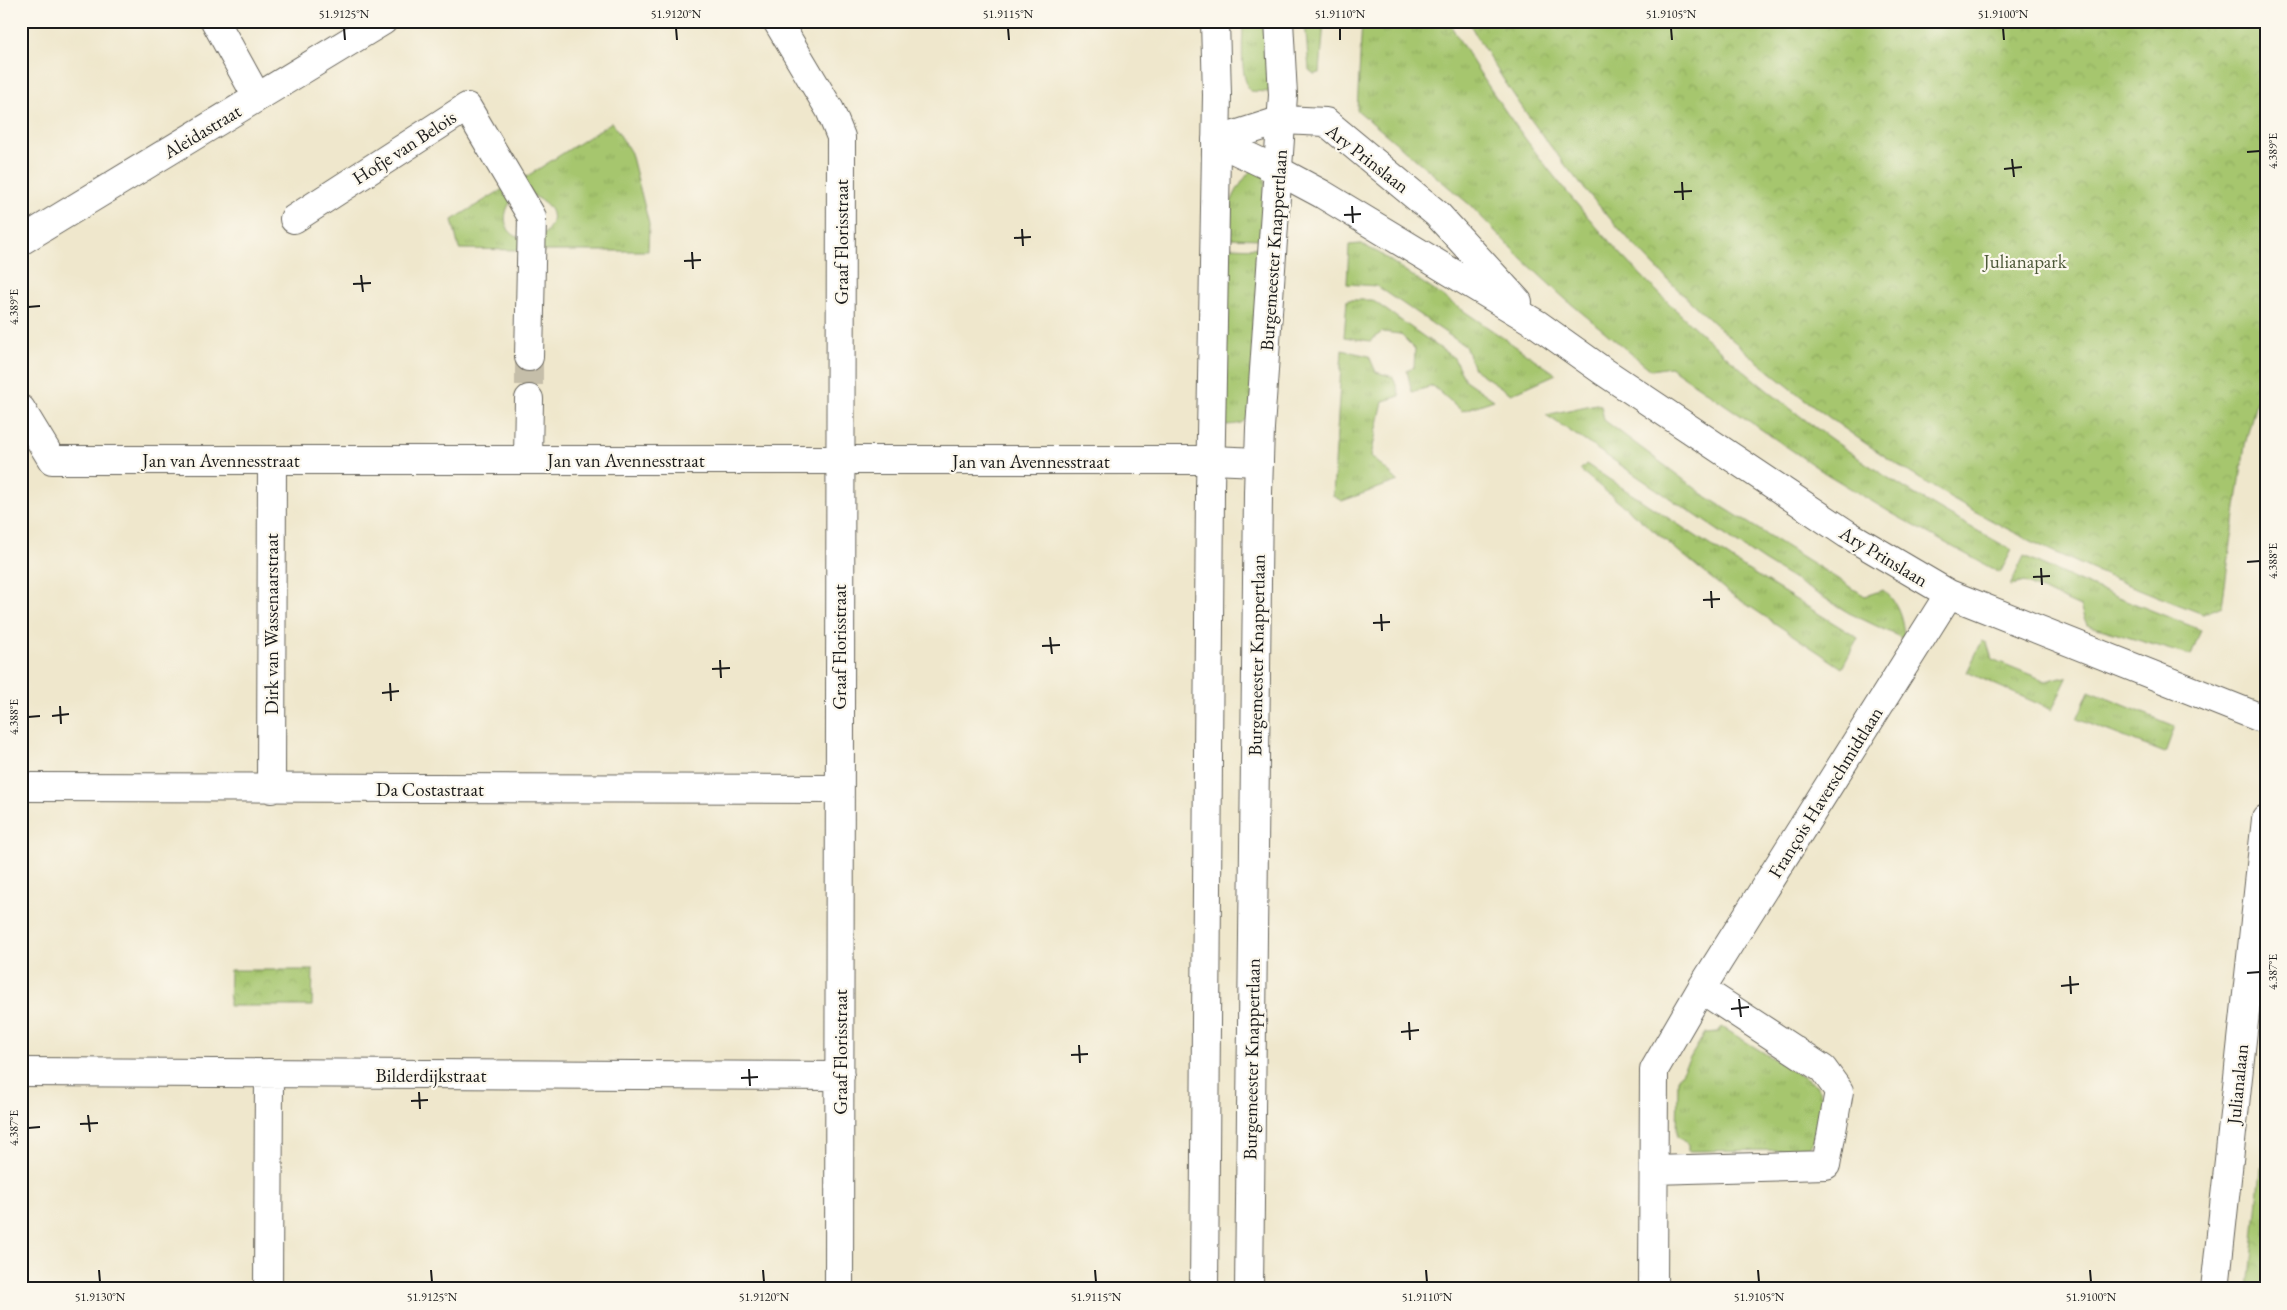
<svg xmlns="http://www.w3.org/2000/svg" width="2287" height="1310" viewBox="0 0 2287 1310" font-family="'EB Garamond',serif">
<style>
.grass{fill:url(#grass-tufts);stroke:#617145}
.park{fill:url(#park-crowns);stroke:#617145}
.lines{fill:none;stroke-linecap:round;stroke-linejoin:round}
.street-tunnel{stroke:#c5bea9;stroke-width:28;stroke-dasharray:28 14;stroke-linecap:butt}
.street-casing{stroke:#66635a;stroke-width:30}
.secondary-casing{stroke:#66635a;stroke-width:30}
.street{stroke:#fff;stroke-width:28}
.secondary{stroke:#fff;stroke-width:28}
.ticks{fill:none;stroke:#1c1c1c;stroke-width:2}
.labels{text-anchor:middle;stroke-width:4.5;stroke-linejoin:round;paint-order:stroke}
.street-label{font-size:19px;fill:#1c1c1c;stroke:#fbf7ec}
.park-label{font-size:19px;fill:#4c5839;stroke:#fbf7ec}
.neatline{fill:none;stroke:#1c1c1c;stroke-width:2}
.ticks-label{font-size:12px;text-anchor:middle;fill:#1c1c1c}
</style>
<defs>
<pattern id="grass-tufts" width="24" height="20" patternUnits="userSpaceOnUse" patternTransform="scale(1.25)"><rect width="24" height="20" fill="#a6c66e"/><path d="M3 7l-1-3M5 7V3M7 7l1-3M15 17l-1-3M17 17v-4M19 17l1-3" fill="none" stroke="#8eaa5f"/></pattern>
<pattern id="park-crowns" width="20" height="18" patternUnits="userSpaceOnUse" patternTransform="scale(1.25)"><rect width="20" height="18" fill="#a6c66e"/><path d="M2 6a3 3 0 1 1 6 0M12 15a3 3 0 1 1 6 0" fill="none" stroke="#8eaa5f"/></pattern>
</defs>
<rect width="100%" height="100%" fill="#fbf7ec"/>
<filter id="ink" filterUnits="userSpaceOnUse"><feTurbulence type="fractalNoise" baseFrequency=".02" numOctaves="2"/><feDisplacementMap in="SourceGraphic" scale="10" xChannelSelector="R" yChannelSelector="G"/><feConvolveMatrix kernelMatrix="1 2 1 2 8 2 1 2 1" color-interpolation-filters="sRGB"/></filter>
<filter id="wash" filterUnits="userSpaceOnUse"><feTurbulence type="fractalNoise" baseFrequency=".0096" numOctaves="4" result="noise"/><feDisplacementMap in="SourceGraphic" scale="20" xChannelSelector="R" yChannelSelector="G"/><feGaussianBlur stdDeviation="1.12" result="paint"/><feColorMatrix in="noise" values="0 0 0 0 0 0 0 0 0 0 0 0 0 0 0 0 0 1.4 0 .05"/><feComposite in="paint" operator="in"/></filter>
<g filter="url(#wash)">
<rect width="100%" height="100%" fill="#efe7cc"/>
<!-- grass -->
<path class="grass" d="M 1243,21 L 1267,21 L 1270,92 L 1250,91 C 1239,73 1243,41 1243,21 Z
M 1305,21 L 1324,21 L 1320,73 L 1314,74 L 1309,70 Z
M 1362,21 L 1448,21 C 1546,190 1684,336 1844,448 C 1897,486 1954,518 2012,550 L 2000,573 L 1893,514 L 1825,473 L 1670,367 L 1651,370 L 1564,298 L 1518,255 L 1470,205 L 1357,110 Z
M 612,122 L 631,153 L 649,224 L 648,251 L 538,251 L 539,238 C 565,219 550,199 524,193 L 518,182 Z
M 1252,169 L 1265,174 L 1264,239 L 1224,238 C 1227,208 1232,193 1252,169 Z
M 503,189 L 512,200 C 500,216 504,235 524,239 L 523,250 L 459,249 L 452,220 Z
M 1361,244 L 1379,253 L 1556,374 L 1511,394 L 1474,369 L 1465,346 L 1377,286 L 1347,284 L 1349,245 Z
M 1224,247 L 1263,248 L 1252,404 C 1245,424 1245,424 1224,425 Z
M 1347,300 L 1372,300 L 1454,358 L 1465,380 L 1494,400 L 1462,411 L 1433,386 L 1412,392 L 1407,371 L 1414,367 L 1415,349 L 1400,334 L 1382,332 L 1370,341 L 1344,337 Z
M 1342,350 L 1369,356 L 1376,372 L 1393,377 L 1400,396 L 1383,401 L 1371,456 L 1398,481 L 1342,501 L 1333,496 Z
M 1596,404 L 1601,405 L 1604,420 L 1707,497 L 1865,596 L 1883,590 C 1899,603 1903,619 1904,639 L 1849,613 L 1765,562 L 1546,415 Z
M 1586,464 L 1746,569 L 1858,638 L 1842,668 L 1728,592 L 1580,470 Z
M 2024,556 L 2083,583 L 2201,630 L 2191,656 L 2087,625 L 2080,607 L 2024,582 L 2010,586 Z
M 1982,641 L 1987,643 L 1992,659 L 2046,681 L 2061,677 L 2067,678 L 2052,710 L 1967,672 Z
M 2089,691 L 2175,726 L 2165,753 L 2077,719 Z
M 1722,1027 L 1816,1085 L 1822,1096 L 1816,1138 L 1809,1147 L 1802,1150 L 1688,1151 L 1688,1143 L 1677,1137 L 1678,1078 L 1705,1033 L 1718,1032 Z"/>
<!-- park -->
<path class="park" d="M 1468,21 L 2266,21 L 2266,362 L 2245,445 L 2222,606 L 2203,614 C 2129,586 2056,556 1987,518 C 1781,406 1583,226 1468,21 Z
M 230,970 L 313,970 L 312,1006 L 229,1006 Z
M 2266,1120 L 2266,1289 L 2249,1289 Z"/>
</g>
<g filter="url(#ink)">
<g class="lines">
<!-- street-tunnel -->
<path class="street-tunnel" d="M 529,357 L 529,399"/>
<defs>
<path id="street" d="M 215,21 L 257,97
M 777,21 L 830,110 L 841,137 L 839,1289
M 1216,141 L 1279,171 L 1322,194 L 1537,324 L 1603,371 L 1847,534 L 1949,594 L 2266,720
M 1216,141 L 1282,120 L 1326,122 L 1437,214 L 1518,302
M 294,219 L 467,107 L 532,217 L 529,357
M 21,241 L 383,21
M 21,409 L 52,460 L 1211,460 L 1259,462
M 528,459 L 529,399
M 21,787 L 839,789
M 271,789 L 272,460
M 21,1072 L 840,1076
M 1654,1170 L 1826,1165 L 1839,1091 L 1823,1069 L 1701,989
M 268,1289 L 269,1073
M 1653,1289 L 1654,1070 L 1701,989 L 1949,594
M 2215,1289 L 2266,819"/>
<path id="secondary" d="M 1204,1289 L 1210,491 L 1217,95 L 1215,21
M 1249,1289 L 1258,493 L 1260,428 L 1283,95 L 1279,21"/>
</defs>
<!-- street casing -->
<use href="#street" class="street-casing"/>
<!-- secondary casing -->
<use href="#secondary" class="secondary-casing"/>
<!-- street -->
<use href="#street" class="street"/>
<!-- secondary -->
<use href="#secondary" class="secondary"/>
</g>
</g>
<!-- ticks -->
<path class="ticks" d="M 344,28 L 345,40M 676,28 L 677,40M 1008,28 L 1009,40M 1340,28 L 1340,40M 1671,28 L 1672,40M 2003,28 L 2004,40M 2247,152 L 2260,151M 2012,159 L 2014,177M 2004,169 L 2022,167M 1682,182 L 1683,200M 1674,192 L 1692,191M 1352,206 L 1353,223M 1344,215 L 1361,214M 1022,229 L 1023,246M 1014,238 L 1031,237M 692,252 L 693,269M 684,261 L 701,260M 361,275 L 363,292M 353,284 L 371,283M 28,307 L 40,306M 2247,562 L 2260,561M 2041,568 L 2042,585M 2033,577 L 2050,576M 1711,591 L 1712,608M 1703,600 L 1720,599M 1381,614 L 1382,631M 1373,623 L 1390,622M 1050,637 L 1052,654M 1042,646 L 1060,645M 720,660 L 721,678M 712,669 L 730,668M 390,683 L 391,701M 382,693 L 399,691M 60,706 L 61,724M 52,716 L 69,714M 28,717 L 40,716M 2247,973 L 2260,972M 2070,976 L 2071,994M 2061,986 L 2079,984M 1739,999 L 1741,1017M 1731,1009 L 1749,1007M 1409,1022 L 1410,1040M 1401,1032 L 1419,1030M 1079,1045 L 1080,1063M 1071,1055 L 1088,1054M 749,1069 L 750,1086M 741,1078 L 758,1077M 419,1092 L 420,1109M 411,1101 L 428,1100M 88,1115 L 90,1132M 80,1124 L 98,1123M 28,1128 L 40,1127M 99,1270 L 100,1282M 431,1270 L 432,1282M 763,1270 L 764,1282M 1095,1270 L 1096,1282M 1426,1270 L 1427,1282M 1758,1270 L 1759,1282M 2090,1270 L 2091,1282"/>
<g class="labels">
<!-- street labels -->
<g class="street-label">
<text transform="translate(202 131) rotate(-31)" y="7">Aleidastraat</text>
<text transform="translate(404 147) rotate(-33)" y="7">Hofje van Belois</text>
<text transform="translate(1368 158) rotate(38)" y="7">Ary Prinslaan</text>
<text transform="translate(841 242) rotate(-90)" y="7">Graaf Florisstraat</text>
<text transform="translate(1273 250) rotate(-86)" y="7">Burgemeester Knappertlaan</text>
<text x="221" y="467">Jan van Avennesstraat</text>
<text x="626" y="467">Jan van Avennesstraat</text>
<text x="1031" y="468">Jan van Avennesstraat</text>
<text transform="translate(1884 556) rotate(31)" y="7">Ary Prinslaan</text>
<text transform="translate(271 624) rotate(-90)" y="7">Dirk van Wassenaarstraat</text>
<text transform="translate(839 647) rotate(-90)" y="7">Graaf Florisstraat</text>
<text transform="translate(1256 655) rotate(-89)" y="7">Burgemeester Knappertlaan</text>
<text x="430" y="796">Da Costastraat</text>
<text transform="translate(1825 792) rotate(-58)" y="7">François Haverschmidtlaan</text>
<text transform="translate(840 1052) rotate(-90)" y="7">Graaf Florisstraat</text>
<text transform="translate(1251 1059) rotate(-89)" y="7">Burgemeester Knappertlaan</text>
<text x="431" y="1082">Bilderdijkstraat</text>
<text transform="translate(2237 1084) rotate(-84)" y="7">Julianalaan</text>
</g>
<!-- park labels -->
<g class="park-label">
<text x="2025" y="268">Julianapark</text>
</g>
</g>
<!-- margin -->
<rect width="2287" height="1310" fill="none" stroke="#fbf7ec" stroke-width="55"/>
<rect x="28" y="28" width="2232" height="1254" class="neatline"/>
<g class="ticks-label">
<text x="344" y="18">51.9125°N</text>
<text x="676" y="18">51.9120°N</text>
<text x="1008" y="18">51.9115°N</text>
<text x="1340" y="18">51.9110°N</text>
<text x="1671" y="18">51.9105°N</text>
<text x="2003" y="18">51.9100°N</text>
<text transform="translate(2273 151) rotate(-90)" y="4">4.389°E</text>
<text transform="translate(14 307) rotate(-90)" y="4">4.389°E</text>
<text transform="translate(2273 561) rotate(-90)" y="4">4.388°E</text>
<text transform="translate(14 717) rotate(-90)" y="4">4.388°E</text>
<text transform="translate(2273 972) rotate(-90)" y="4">4.387°E</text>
<text transform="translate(14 1128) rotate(-90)" y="4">4.387°E</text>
<text x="100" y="1301">51.9130°N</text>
<text x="432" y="1301">51.9125°N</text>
<text x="764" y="1301">51.9120°N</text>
<text x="1096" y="1301">51.9115°N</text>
<text x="1427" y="1301">51.9110°N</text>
<text x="1759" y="1301">51.9105°N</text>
<text x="2091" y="1301">51.9100°N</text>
</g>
</svg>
